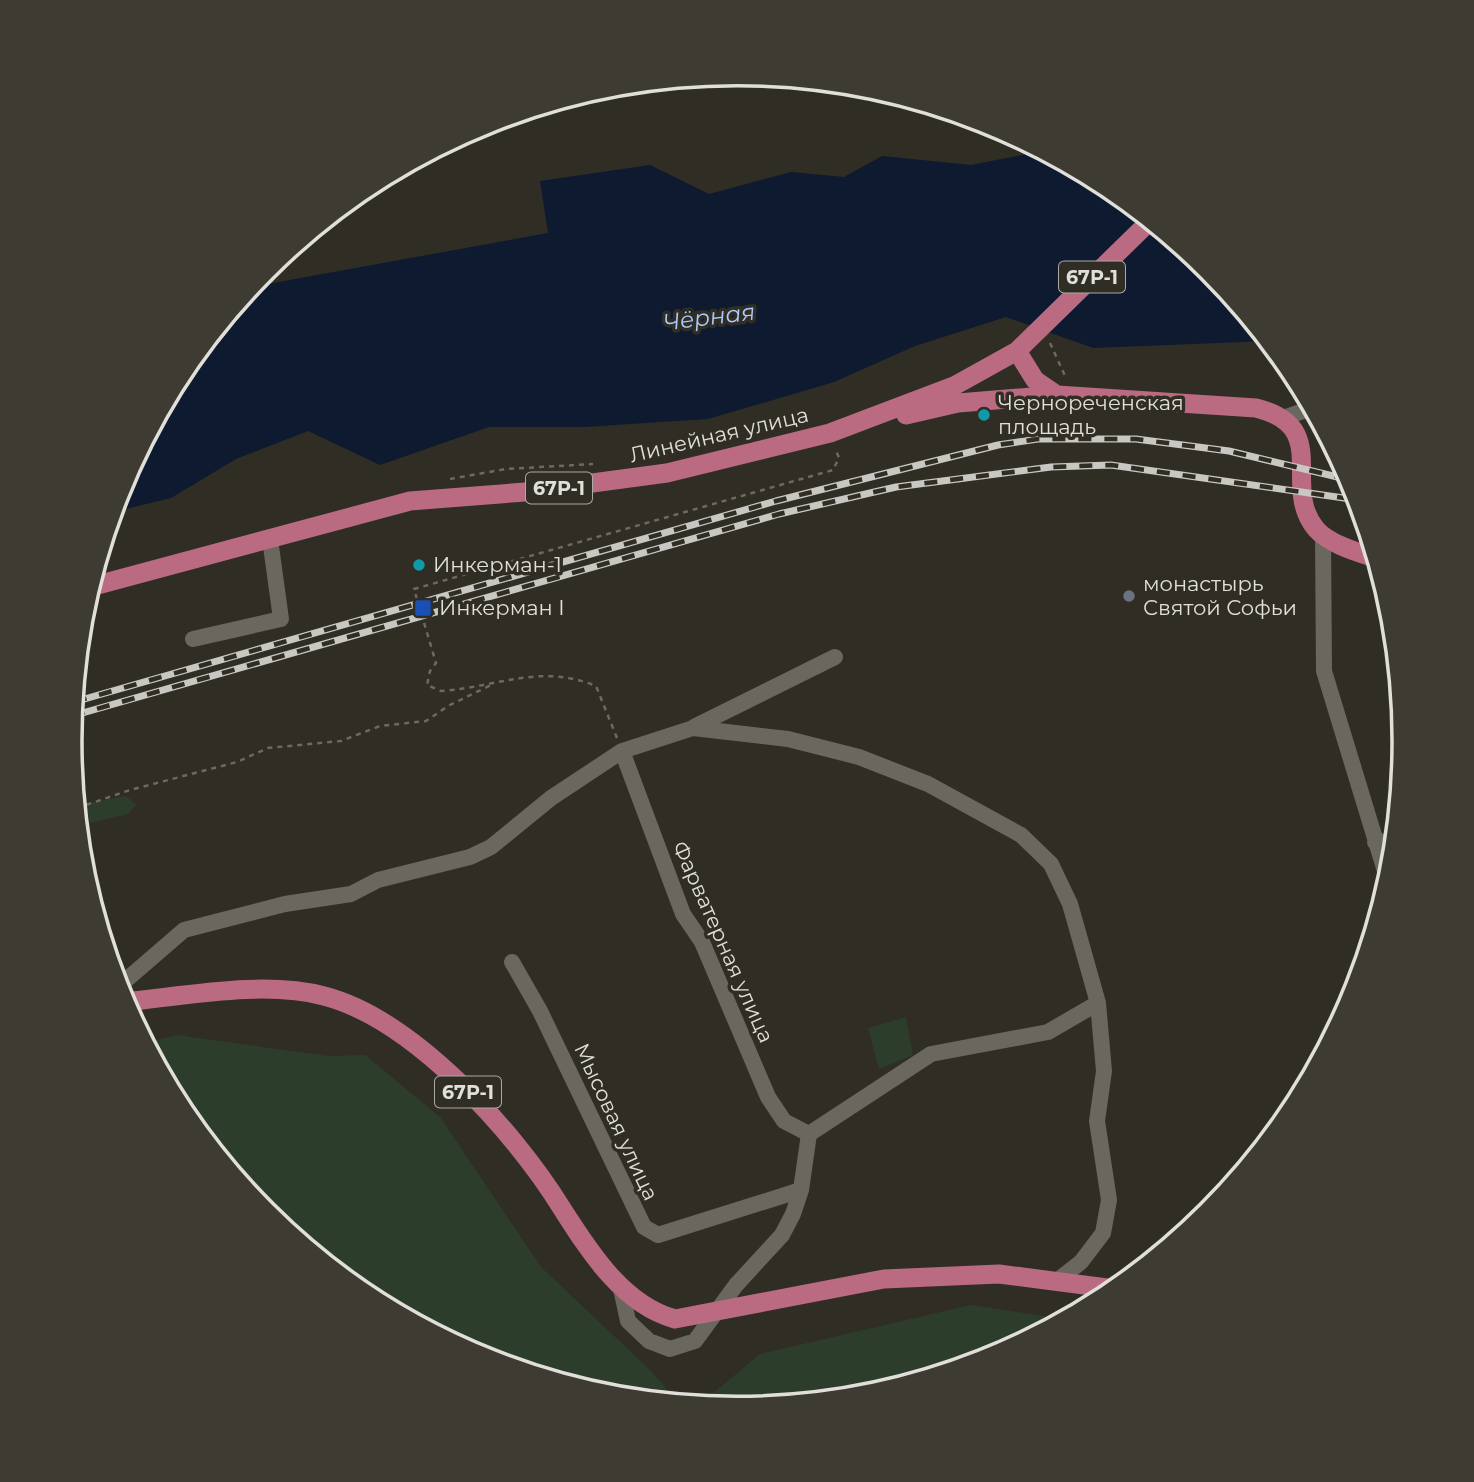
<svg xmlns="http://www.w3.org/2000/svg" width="1474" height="1482" viewBox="0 0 1474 1482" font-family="Montserrat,sans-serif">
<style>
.green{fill:#2d3d2c}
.water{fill:#0d1a2f}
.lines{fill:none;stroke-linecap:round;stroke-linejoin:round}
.path{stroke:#6c6962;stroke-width:2.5;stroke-dasharray:5 5;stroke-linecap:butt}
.minor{stroke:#6a675e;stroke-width:16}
.major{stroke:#ba6b82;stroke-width:19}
.rail-casing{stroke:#c9c7c2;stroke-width:7}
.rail{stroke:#302d25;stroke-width:4.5;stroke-dasharray:13;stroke-linecap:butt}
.culture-dot{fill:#0f9aa8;stroke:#302d25;stroke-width:2.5}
.worship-dot{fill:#6b7280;stroke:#302d25;stroke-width:2.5}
.transit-dot{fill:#1a4fb4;stroke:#302d25;stroke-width:2.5}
.labels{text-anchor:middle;stroke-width:7;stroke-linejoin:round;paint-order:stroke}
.shield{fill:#302d25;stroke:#acaaa4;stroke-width:2}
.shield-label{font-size:19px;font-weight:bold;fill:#e1dfda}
.poi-label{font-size:21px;fill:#e1dfda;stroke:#302d25;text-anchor:start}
.street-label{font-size:21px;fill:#e1dfda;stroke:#302d25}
.water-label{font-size:23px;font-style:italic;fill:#accafb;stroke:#302d25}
.rim{fill:none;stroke:#e1dfda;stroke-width:3.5}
</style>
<rect width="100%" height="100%" fill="#302d25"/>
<!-- green -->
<path class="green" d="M 75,792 L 82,804 L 126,796 L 136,805 L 128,814 L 78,826 Z
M 906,1017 L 913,1055 L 879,1069 L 868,1028 Z
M 177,1035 L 327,1056 L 365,1055 L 440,1117 L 541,1267 L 650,1370 L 678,1402 L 606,1395 L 481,1357 L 366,1295 L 265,1212 L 182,1111 L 146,1043 Z
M 971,1305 L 1064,1319 L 992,1357 L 867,1395 L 737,1408 L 700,1404 L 760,1354 Z"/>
<!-- water -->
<path class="water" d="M 1042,151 L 1108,187 L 1209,270 L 1267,341 L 1093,348 L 1006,317 L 915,346 L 834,382 L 708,419 L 584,427 L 489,427 L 380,465 L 308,431 L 236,459 L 171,498 L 113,512 L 121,485 L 183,370 L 251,287 L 548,233 L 540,181 L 650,165 L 709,194 L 791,172 L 844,177 L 882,156 L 971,165 Z"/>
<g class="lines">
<!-- path -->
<path class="path" d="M 1050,343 L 1066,378
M 450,479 L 506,469 L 593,464
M 617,738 L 596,686 C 540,663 498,687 441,691 L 427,685 L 430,671 L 436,663 L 414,589 L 833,470 L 839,458 L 835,448
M 77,808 L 130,790 L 237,762 L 268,748 L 341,741 L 380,726 L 426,721 L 448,706 L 491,685"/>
<!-- minor -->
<path class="minor" d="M 1283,418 L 1312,408
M 1323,535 L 1324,671 L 1388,881
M 193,639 L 281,619 L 270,539
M 79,646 L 81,645
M 694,727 L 835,657
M 622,751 L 683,914 L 702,942 L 768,1097 L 784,1121 L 809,1134
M 1375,842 L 1394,841
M 512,962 L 540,1011 L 644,1227 L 658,1235 L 801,1190
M 118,987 L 184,930 L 285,904 L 351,894 L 378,880 L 470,857 L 491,847 L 551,798 L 622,751 L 693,728 L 788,739 L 859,757 L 928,784 L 1021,835 L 1051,864 L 1070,904 L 1098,1003 L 1104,1071 L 1097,1121 L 1109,1200 L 1103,1233 L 1081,1262 L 1058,1280
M 620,1284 L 628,1321 L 649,1341 L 670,1349 L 695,1341 L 736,1285 L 782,1235 L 793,1214 L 801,1190 L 809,1134 L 931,1054 L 1048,1032 L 1098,1003"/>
<!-- major -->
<path class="major" d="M 1017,351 L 1035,380 L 1057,395 L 1256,408 C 1333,427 1280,486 1316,529 C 1329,544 1357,552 1375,558
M 906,415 L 958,403 L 1057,395
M 90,587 L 410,501 L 525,492 L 667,473 L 830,433 L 954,386 L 1017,351 L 1150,221
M 124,1002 C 185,996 264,980 324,996 C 413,1019 514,1131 561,1207 C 589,1251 623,1305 675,1319 L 884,1279 L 999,1274 L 1115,1289"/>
<defs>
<path id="rail" d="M 74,702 L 776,501 L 998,445 L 1038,439 L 1136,439 L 1229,451 L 1350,480
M 72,716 L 779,514 L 896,487 L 1051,467 L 1111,465 L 1358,500"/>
</defs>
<!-- rail casing -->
<use href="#rail" class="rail-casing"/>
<!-- rail -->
<use href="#rail" class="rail"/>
</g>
<!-- markers -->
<g class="culture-dot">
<circle cx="984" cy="415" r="7"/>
<circle cx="419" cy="565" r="7"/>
</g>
<circle class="worship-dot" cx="1129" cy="596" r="7"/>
<rect class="transit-dot" x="414" y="599" width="18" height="18" rx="3.5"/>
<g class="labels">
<!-- shield labels -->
<g class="shield">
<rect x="1059" y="261.5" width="66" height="31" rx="5"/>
<rect x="526" y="472.5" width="66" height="31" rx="5"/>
<rect x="435" y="1076.5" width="66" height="31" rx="5"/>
</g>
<g class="shield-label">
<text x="1092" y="284">67Р-1</text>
<text x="559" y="495">67Р-1</text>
<text x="468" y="1099">67Р-1</text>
</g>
<!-- poi labels -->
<g class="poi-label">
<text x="998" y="410">Чернореченская<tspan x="998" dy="24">площадь</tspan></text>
<text x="433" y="572">Инкерман-1</text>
<text x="1143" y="591">монастырь<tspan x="1143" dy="24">Святой Софьи</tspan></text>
<text x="439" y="615">Инкерман I</text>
</g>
<!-- street labels -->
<g class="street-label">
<text transform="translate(719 435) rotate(-13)" y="7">Линейная улица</text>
<text transform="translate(723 942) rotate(66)" y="7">Фарватерная улица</text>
<text transform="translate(616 1122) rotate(65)" y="7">Мысовая улица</text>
</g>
<!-- water labels -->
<g class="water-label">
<text transform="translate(709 317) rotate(-7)" y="8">Чёрная</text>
</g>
</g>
<!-- crop -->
<path d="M0 0H1474V1482H0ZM82 741a655 655 0 1 1 1310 0a655 655 0 1 1-1310 0Z" fill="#3e3b33" fill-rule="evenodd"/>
<path class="rim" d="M82 741a655 655 0 1 1 1310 0a655 655 0 1 1-1310 0Z"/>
</svg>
